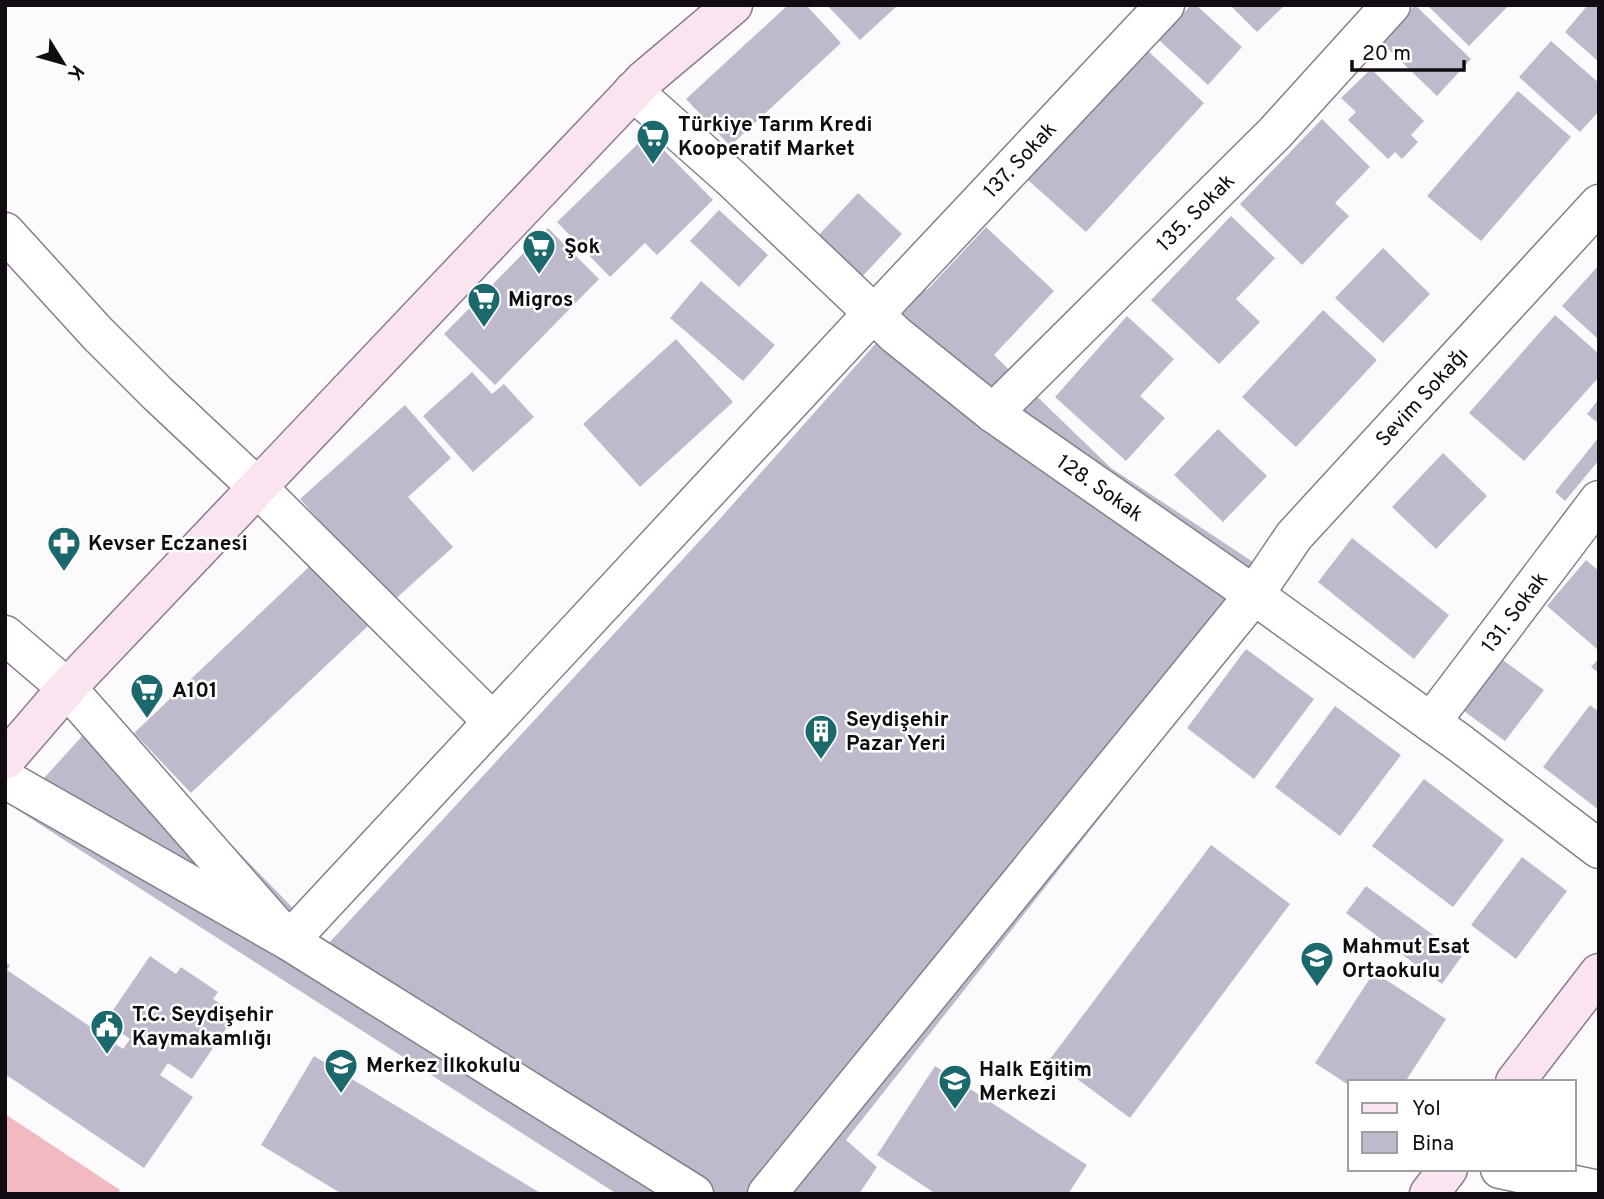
<svg xmlns="http://www.w3.org/2000/svg" width="1604" height="1199" viewBox="0 0 1604 1199" font-family="Overpass,sans-serif">
<style>
.green{fill:#f2b9c0}
.building{fill:#bebacb}
.lines{fill:none;stroke-linecap:round;stroke-linejoin:round}
.street-casing{stroke:#897d8b;stroke-width:41}
.secondary-casing{stroke:#897d8b;stroke-width:41}
.street{stroke:#fff;stroke-width:38}
.secondary{stroke:#f9e4ef;stroke-width:38}
.labels{text-anchor:middle;stroke-width:5;stroke-linejoin:round;paint-order:stroke}
.poi-label{font-size:21px;font-weight:bold;fill:#100c11;stroke:#fff;text-anchor:start}
.street-label{font-size:21px;fill:#100c11;stroke:#fff}
</style>
<rect width="100%" height="100%" fill="#fdfafd"/>
<!-- green -->
<path class="green" d="M 5,1114 L 120,1190 L 117,1194 L 5,1194 Z"/>
<!-- building -->
<path class="building" d="M 788,5 L 806,5 L 841,43 L 730,146 L 686,99 Z
M 827,5 L 898,5 L 860,40 Z
M 1191,5 L 1196,5 L 1242,47 L 1208,85 L 1159,40 Z
M 1230,5 L 1285,5 L 1257,32 Z
M 1415,5 L 1471,59 L 1437,96 L 1380,41 Z
M 1427,5 L 1509,5 L 1469,46 Z
M 1588,5 L 1599,5 L 1599,62 L 1565,32 Z
M 1551,41 L 1599,83 L 1599,111 L 1580,132 L 1519,77 Z
M 1147,50 L 1204,103 L 1086,232 L 1028,180 Z
M 1371,69 L 1424,121 L 1411,135 L 1418,142 L 1402,159 L 1395,152 L 1388,159 L 1348,120 L 1356,112 L 1341,98 Z
M 1518,91 L 1571,137 L 1481,241 L 1427,196 Z
M 1322,119 L 1370,167 L 1335,203 L 1349,216 L 1302,265 L 1240,204 Z
M 648,134 L 713,200 L 657,255 L 645,243 L 610,277 L 557,222 Z
M 858,193 L 902,234 L 859,280 L 815,239 Z
M 719,210 L 768,255 L 739,287 L 690,241 Z
M 1231,216 L 1275,258 L 1236,299 L 1260,322 L 1219,364 L 1151,300 Z
M 986,227 L 1054,291 L 994,355 L 1111,468 L 1285,583 L 846,1140 L 877,1167 L 859,1194 L 617,1194 L 16,809 L 103,713 L 328,944 L 717,522 L 925,288 L 927,290 Z
M 548,228 L 599,279 L 495,385 L 444,334 Z
M 1383,248 L 1430,294 L 1383,343 L 1335,298 Z
M 1599,265 L 1599,340 L 1562,306 Z
M 701,281 L 775,345 L 743,381 L 670,318 Z
M 1323,310 L 1377,360 L 1296,447 L 1242,397 Z
M 1555,315 L 1599,354 L 1599,377 L 1524,461 L 1469,413 Z
M 1127,316 L 1174,359 L 1140,396 L 1165,418 L 1126,461 L 1055,397 Z
M 676,339 L 733,402 L 640,487 L 583,424 Z
M 472,372 L 492,394 L 504,384 L 534,417 L 473,472 L 423,416 Z
M 1599,399 L 1599,424 L 1587,414 Z
M 405,405 L 451,458 L 408,497 L 453,547 L 392,602 L 300,499 Z
M 1218,429 L 1267,476 L 1223,522 L 1174,475 Z
M 1599,437 L 1599,460 L 1565,501 L 1555,492 Z
M 1443,453 L 1487,496 L 1436,549 L 1392,507 Z
M 1352,538 L 1449,615 L 1414,659 L 1318,582 Z
M 1586,560 L 1599,571 L 1597,649 L 1547,606 Z
M 311,565 L 368,626 L 191,793 L 134,733 Z
M 1246,649 L 1314,699 L 1254,779 L 1187,728 Z
M 1496,655 L 1544,690 L 1505,741 L 1457,706 Z
M 1599,658 L 1599,673 L 1591,667 Z
M 1590,705 L 1599,712 L 1599,810 L 1543,767 Z
M 1335,706 L 1401,755 L 1340,836 L 1275,787 Z
M 1424,779 L 1504,840 L 1453,907 L 1372,846 Z
M 1211,845 L 1290,904 L 1130,1118 L 1050,1059 Z
M 1522,857 L 1567,891 L 1516,959 L 1471,925 Z
M 1366,886 L 1462,956 L 1442,984 L 1346,913 Z
M 150,956 L 176,974 L 181,967 L 218,992 L 213,999 L 236,1014 L 192,1079 L 168,1063 L 160,1075 L 193,1097 L 144,1168 L 5,1074 L 5,962 L 10,965 L 7,970 L 123,1049 L 130,1039 L 105,1022 Z
M 1374,972 L 1446,1019 L 1405,1082 L 1350,1082 L 1350,1086 L 1315,1063 Z
M 314,1056 L 542,1194 L 342,1194 L 261,1145 Z
M 935,1066 L 1087,1165 L 1068,1194 L 936,1194 L 877,1155 Z"/>
<g class="lines">
<defs>
<g id="street">
<path id="s1" d="M 633,91 L 732,179 L 896,335 L 993,413 L 1254,595 L 1461,744 L 1599,849"/>
<path d="M 5,232 L 97,333 L 158,394 L 257,487 L 493,722"/>
<path id="s2" d="M 993,413 L 1275,133 L 1391,5"/>
<path id="s3" d="M 5,635 L 67,688 L 289,941 L 873,313 L 883,305 L 1165,5"/>
<path id="s4" d="M 1431,722 L 1599,500"/>
<path d="M 5,779 L 289,941 L 694,1194"/>
<path d="M 1500,1169 L 1599,1190"/>
<path id="s5" d="M 767,1194 L 1254,595 L 1294,536 L 1599,204"/>
</g>
<path id="secondary" d="M 5,760 L 67,688 L 644,80 L 733,5
M 1515,1082 L 1599,973
M 1429,1194 L 1448,1169"/>
</defs>
<!-- street casing -->
<use href="#street" class="street-casing"/>
<!-- secondary casing -->
<use href="#secondary" class="secondary-casing"/>
<!-- street -->
<use href="#street" class="street"/>
<!-- secondary -->
<use href="#secondary" class="secondary"/>
</g>
<!-- icons -->
<defs>
<symbol id="supermarket-pin" viewBox="-11 -11 22 30"><path d="M0 17L-7.5 6A9.5 9.5 0 1 1 7.5 6Z" fill="#1b696d" stroke="#fff"/><path d="M-6-5.5h2.5l.6 2H6L4.5 2H-2.5L-4.4-4H-6ZM-1.5 3.2a1.3 1.3 0 1 0 .1 0ZM3 3.2a1.3 1.3 0 1 0 .1 0Z" fill="#fff"/></symbol>
<symbol id="pharmacy-pin" viewBox="-11 -11 22 30"><path d="M0 17L-7.5 6A9.5 9.5 0 1 1 7.5 6Z" fill="#1b696d" stroke="#fff"/><path d="M-2-6h4v4h4v4h-4v4h-4v-4h-4v-4h4Z" fill="#fff"/></symbol>
<symbol id="building-pin" viewBox="-11 -11 22 30"><path d="M0 17L-7.5 6A9.5 9.5 0 1 1 7.5 6Z" fill="#1b696d" stroke="#fff"/><path d="M-4-6H4V6H1V3H-1V6H-4ZM-2.5-4.3h1.7v1.8h-1.7ZM.8-4.3h1.7v1.8H.8ZM-2.5-1h1.7V.8h-1.7ZM.8-1h1.7V.8H.8Z" fill="#fff"/></symbol>
<symbol id="school-pin" viewBox="-11 -11 22 30"><path d="M0 17L-7.5 6A9.5 9.5 0 1 1 7.5 6Z" fill="#1b696d" stroke="#fff"/><path d="M0-5L7-2L0 1L-7-2ZM-4 1L0 2.5L4 1V4Q0 6-4 4Z" fill="#fff"/></symbol>
<symbol id="civic-pin" viewBox="-11 -11 22 30"><path d="M0 17L-7.5 6A9.5 9.5 0 1 1 7.5 6Z" fill="#1b696d" stroke="#fff"/><path d="M-.6-6.5H3V-4.5H.6V-3L4-1V1h2V6H-6V1h2V-1L-.6-3ZM-1.2 2.5V6h2.4V2.5Z" fill="#fff"/></symbol>
</defs>
<g fill-rule="evenodd">
<use href="#supermarket-pin" x="634" y="117" width="38" height="52"/>
<use href="#supermarket-pin" x="520" y="227" width="38" height="52"/>
<use href="#supermarket-pin" x="465" y="280" width="38" height="52"/>
<use href="#pharmacy-pin" x="45" y="524" width="38" height="52"/>
<use href="#supermarket-pin" x="128" y="671" width="38" height="52"/>
<use href="#building-pin" x="802" y="712" width="38" height="52"/>
<use href="#school-pin" x="1298" y="939" width="38" height="52"/>
<use href="#civic-pin" x="88" y="1007" width="38" height="52"/>
<use href="#school-pin" x="322" y="1046" width="38" height="52"/>
<use href="#school-pin" x="936" y="1062" width="38" height="52"/>
</g>
<g class="labels">
<!-- poi labels -->
<g class="poi-label">
<text x="678" y="131">Türkiye Tarım Kredi<tspan x="678" dy="24">Kooperatif Market</tspan></text>
<text x="564" y="253">Şok</text>
<text x="508" y="306">Migros</text>
<text x="88" y="550">Kevser Eczanesi</text>
<text x="172" y="697">A101</text>
<text x="846" y="726">Seydişehir<tspan x="846" dy="24">Pazar Yeri</tspan></text>
<text x="1342" y="953">Mahmut Esat<tspan x="1342" dy="24">Ortaokulu</tspan></text>
<text x="132" y="1021">T.C. Seydişehir<tspan x="132" dy="24">Kaymakamlığı</tspan></text>
<text x="366" y="1072">Merkez İlkokulu</text>
<text x="979" y="1076">Halk Eğitim<tspan x="979" dy="24">Merkezi</tspan></text>
</g>
<!-- street labels -->
<g class="street-label">
<text dy="7" stroke="none"><textPath href="#s3" startOffset="1488">137. Sokak</textPath></text>
<text dy="7" stroke="none"><textPath href="#s2" startOffset="285">135. Sokak</textPath></text>
<text dy="7" stroke="none"><textPath href="#s5" startOffset="1032">Sevim Sokağı</textPath></text>
<text dy="7" stroke="none"><textPath href="#s1" startOffset="614">128. Sokak</textPath></text>
<text dy="7" stroke="none"><textPath href="#s4" startOffset="138">131. Sokak</textPath></text>
</g>
</g>
<!-- border -->
<rect width="1604" height="1199" fill="none" stroke="#100c11" stroke-width="14"/>
<!-- legend -->
<rect x="1348" y="1080" width="228" height="91" fill="#ffffff" stroke="#9f9ea0" stroke-width="2"/>
<rect x="1362" y="1103" width="35" height="10" fill="#f9e4ef" stroke="#9f9ea0" stroke-width="2"/>
<text x="1412" y="1115" font-size="21" fill="#100c11">Yol</text>
<rect x="1362" y="1132" width="35" height="21" fill="#bebacb" stroke="#9f9ea0" stroke-width="2"/>
<text x="1412" y="1150" font-size="21" fill="#100c11">Bina</text>
<!-- north arrow -->
<g transform="translate(63 63) rotate(127)" stroke="#ffffff" stroke-width="5" paint-order="stroke">
<path d="M0-5L12 26L0 18L-12 26Z" fill="#100c11"/>
<text y="-10" font-size="19" font-weight="bold" text-anchor="middle" fill="#100c11">K</text>
</g>
<!-- scale -->
<path d="M1352 60v10h112v-10" fill="none" stroke="#100c11" stroke-width="3.5"/>
<text x="1362" y="60" font-size="21" fill="#100c11" stroke="#ffffff" stroke-width="5" paint-order="stroke">20 m</text>
</svg>
